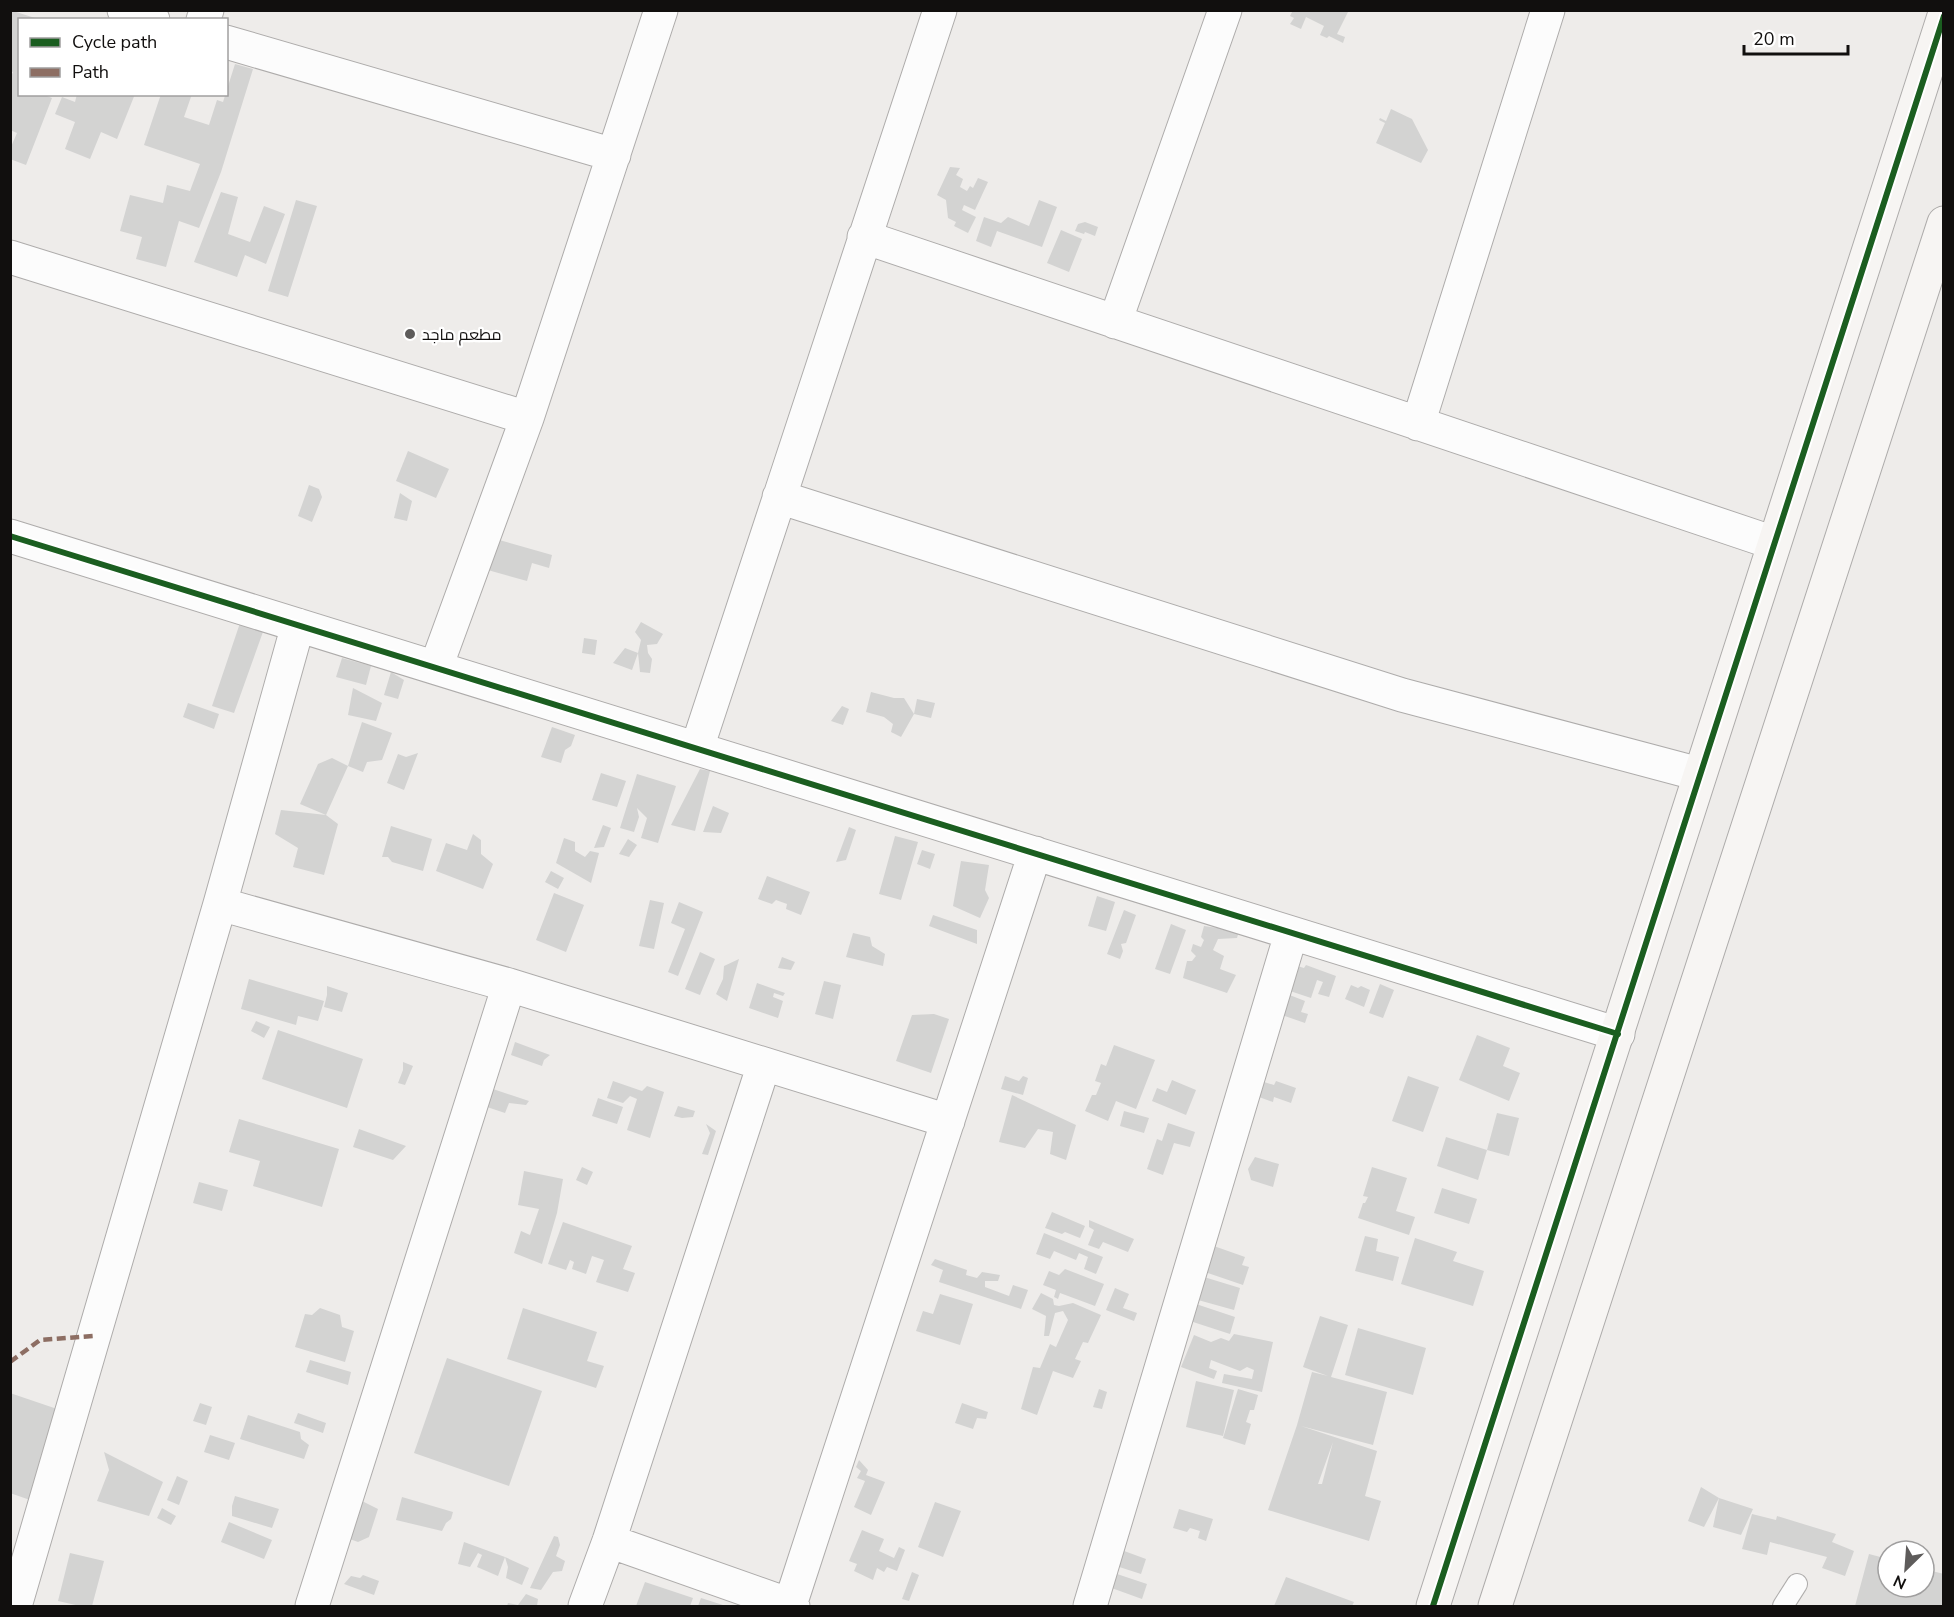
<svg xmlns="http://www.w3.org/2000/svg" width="1954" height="1617" viewBox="0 0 1954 1617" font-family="'Nunito Sans',Cairo,sans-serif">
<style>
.building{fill:#d3d3d2;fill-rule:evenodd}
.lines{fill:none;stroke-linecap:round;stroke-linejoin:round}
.lane-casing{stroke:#aeacab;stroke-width:22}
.street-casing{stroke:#aeacab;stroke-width:35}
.secondary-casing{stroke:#aeacab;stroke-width:35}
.lane{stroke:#fcfcfc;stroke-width:20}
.street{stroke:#fcfcfc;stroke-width:33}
.secondary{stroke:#f7f5f3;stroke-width:33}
.quiet{stroke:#8d6e63;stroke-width:4.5;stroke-dasharray:9 4.5;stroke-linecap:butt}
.cycleway-casing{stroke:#fff;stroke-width:10}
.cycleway{stroke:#1b5e20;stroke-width:6}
.poi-dot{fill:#5e5c5b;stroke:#fff;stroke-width:2}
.labels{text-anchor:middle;stroke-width:4.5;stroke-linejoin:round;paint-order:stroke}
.poi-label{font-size:16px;fill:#110f0e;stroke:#fff;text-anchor:start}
</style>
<rect width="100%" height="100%" fill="#eeecea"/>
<!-- building -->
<path class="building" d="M 10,10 L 38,19 L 20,20 L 20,94 L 42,94 L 52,98 L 26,165 L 10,159 L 10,149 L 17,133 L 10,130 L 10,78 L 13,72 L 10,71 Z
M 1293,10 L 1348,12 L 1337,34 L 1345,37 L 1343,43 L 1329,36 L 1327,38 L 1320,35 L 1324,26 L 1306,17 L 1301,29 L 1290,24 L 1294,18 L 1290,16 Z
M 235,64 L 253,69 L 221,172 L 199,228 L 179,221 L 166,267 L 136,259 L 142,237 L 120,231 L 130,195 L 163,203 L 167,185 L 190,191 L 200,164 L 144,145 L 161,94 L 192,94 L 184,117 L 209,125 L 217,100 L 223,102 Z
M 77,94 L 135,94 L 117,139 L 101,132 L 90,159 L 65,149 L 75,122 L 55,114 L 62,97 L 75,102 Z
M 1391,109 L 1412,119 L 1428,150 L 1421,163 L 1376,143 L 1385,123 L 1379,120 L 1380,118 L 1386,121 Z
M 950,167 L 960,168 L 956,175 L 963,179 L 960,187 L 967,191 L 970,186 L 973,188 L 978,178 L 988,182 L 975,210 L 964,205 L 962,210 L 976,217 L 968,233 L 954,226 L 956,222 L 948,218 L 946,200 L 937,195 Z
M 221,192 L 238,197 L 228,234 L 250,242 L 264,206 L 285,214 L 266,264 L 245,255 L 237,277 L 194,262 Z
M 296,200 L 317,206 L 288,297 L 268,291 Z
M 1039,200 L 1057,207 L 1042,247 L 997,231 L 991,247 L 976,241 L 984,217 L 1001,223 L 1008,217 L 1029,226 Z
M 1085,222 L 1098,227 L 1095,236 L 1085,232 L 1084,234 L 1075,231 L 1078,224 Z
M 1061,230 L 1082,239 L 1069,272 L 1047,263 Z
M 408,451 L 449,469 L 436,498 L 396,481 Z
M 309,485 L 319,489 L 322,497 L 312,522 L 298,516 Z
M 400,493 L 412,501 L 407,521 L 394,518 Z
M 485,536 L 552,555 L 549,568 L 532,563 L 527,581 L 477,567 Z
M 241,620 L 264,629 L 234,713 L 212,706 Z
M 641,622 L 663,634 L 657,644 L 647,645 L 648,653 L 652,659 L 650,673 L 640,672 L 638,653 L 641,640 L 635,632 Z
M 584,638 L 597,640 L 595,655 L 582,653 Z
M 625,648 L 638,653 L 632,670 L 613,663 Z
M 342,658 L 371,666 L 366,685 L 336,677 Z
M 391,672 L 404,680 L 398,699 L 384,695 Z
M 353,688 L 382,703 L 376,721 L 348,715 Z
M 871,692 L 894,698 L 904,698 L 914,714 L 901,737 L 891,732 L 893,724 L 884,717 L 866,712 Z
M 917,699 L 935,703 L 931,718 L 914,714 Z
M 188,703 L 219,714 L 214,729 L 183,717 Z
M 842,706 L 849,709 L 843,725 L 831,721 Z
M 362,722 L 392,733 L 382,760 L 367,762 L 363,772 L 348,766 Z
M 552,727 L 575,735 L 571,746 L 565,750 L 561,763 L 541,757 Z
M 418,753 L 404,790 L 387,783 L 398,754 L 406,757 Z
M 332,758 L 348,766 L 326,815 L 338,824 L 324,875 L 293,867 L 298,848 L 275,834 L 281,810 L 326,815 L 300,804 L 318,764 Z
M 700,769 L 710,771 L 695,831 L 671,825 Z
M 601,773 L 626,781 L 617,807 L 592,800 Z
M 637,774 L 676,786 L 658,843 L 641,838 L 647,818 L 637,808 L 639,817 L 634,832 L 620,828 Z
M 713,806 L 729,813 L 721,833 L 703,832 Z
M 603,825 L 611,828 L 604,847 L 594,848 Z
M 391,826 L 432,839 L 423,871 L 392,862 L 388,857 L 382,857 Z
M 849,827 L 856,830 L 846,860 L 836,862 Z
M 473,834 L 481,840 L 481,854 L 493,864 L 483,889 L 436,871 L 446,843 L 467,850 Z
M 895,836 L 918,842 L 901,900 L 879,894 Z
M 564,838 L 575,842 L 575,851 L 585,857 L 590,851 L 599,853 L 591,883 L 556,863 Z
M 628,839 L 637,845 L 629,857 L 619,854 Z
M 922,850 L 935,854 L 930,869 L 917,864 Z
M 961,861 L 989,865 L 985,890 L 989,898 L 980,918 L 953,906 Z
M 551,871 L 564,878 L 558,889 L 545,882 Z
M 767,876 L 810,892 L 801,915 L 786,909 L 787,904 L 776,900 L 772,904 L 758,899 Z
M 554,893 L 584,905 L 566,952 L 536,940 Z
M 1097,896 L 1115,902 L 1106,931 L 1088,926 Z
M 650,900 L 664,903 L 654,949 L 639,946 Z
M 679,902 L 703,912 L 678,976 L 668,972 L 685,929 L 671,923 Z
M 1124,910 L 1136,915 L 1126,943 L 1121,944 L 1123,951 L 1120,959 L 1107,954 Z
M 933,915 L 977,930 L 977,944 L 929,926 Z
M 1171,924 L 1186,930 L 1170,974 L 1155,969 Z
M 1204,926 L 1239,931 L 1237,938 L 1218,939 L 1213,950 L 1224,956 L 1220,969 L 1236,975 L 1227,993 L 1183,978 L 1187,961 L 1192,961 L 1196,956 L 1191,951 L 1193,944 L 1201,947 L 1204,940 L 1201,937 Z
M 853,933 L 870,937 L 872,946 L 885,954 L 883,966 L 846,957 Z
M 700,952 L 715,959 L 700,995 L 685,989 Z
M 782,957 L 795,962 L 791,970 L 778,968 Z
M 739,959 L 727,1001 L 716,994 L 723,979 L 724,966 Z
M 1287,963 L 1304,968 L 1306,965 L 1336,976 L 1329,997 L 1318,994 L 1323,982 L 1317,980 L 1311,998 L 1278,987 Z
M 249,979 L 324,1001 L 318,1021 L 298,1016 L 296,1025 L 241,1009 Z
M 824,981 L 841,985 L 833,1019 L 815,1014 Z
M 757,983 L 785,993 L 783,996 L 774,993 L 773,997 L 783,1001 L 778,1018 L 749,1008 Z
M 1380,984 L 1394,990 L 1383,1018 L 1369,1013 Z
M 1351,985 L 1358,988 L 1361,986 L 1370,990 L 1364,1007 L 1345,999 Z
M 327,986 L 348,993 L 342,1012 L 324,1007 L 327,995 Z
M 1287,994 L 1305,1001 L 1301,1012 L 1308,1014 L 1305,1023 L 1279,1014 Z
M 934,1014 L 949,1019 L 931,1073 L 896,1061 L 912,1015 Z
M 256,1021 L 270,1027 L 264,1038 L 251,1031 Z
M 278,1030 L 363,1059 L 347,1108 L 262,1079 Z
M 1477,1035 L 1510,1048 L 1503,1066 L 1520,1073 L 1509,1101 L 1459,1080 Z
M 515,1042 L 550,1055 L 544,1060 L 542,1066 L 511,1055 Z
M 1114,1045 L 1155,1060 L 1136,1109 L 1116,1101 L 1108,1121 L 1085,1111 L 1092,1095 L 1096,1095 L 1101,1083 L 1095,1081 L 1101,1064 L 1106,1066 Z
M 403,1062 L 413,1066 L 405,1085 L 398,1083 L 403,1070 Z
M 1005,1076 L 1019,1081 L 1023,1076 L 1028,1078 L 1023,1095 L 1001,1089 Z
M 1408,1076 L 1439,1087 L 1423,1132 L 1392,1121 Z
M 1172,1080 L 1196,1090 L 1186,1115 L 1152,1101 L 1157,1088 L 1167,1092 Z
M 613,1081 L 642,1091 L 647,1086 L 664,1092 L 650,1138 L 627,1130 L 637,1099 L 630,1096 L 623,1103 L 607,1098 Z
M 1276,1081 L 1296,1088 L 1291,1103 L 1274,1097 L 1273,1102 L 1259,1097 L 1264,1082 L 1274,1085 Z
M 493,1089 L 529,1101 L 526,1105 L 509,1103 L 505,1113 L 487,1107 Z
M 1012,1095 L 1076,1125 L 1066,1160 L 1050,1154 L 1053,1132 L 1038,1129 L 1025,1148 L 999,1142 Z
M 598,1098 L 623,1107 L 617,1124 L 592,1116 Z
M 678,1106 L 695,1111 L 693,1117 L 682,1118 L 674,1116 Z
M 1124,1111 L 1149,1118 L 1144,1133 L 1120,1126 Z
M 1497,1113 L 1519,1118 L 1509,1156 L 1487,1150 Z
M 239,1119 L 339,1149 L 322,1207 L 253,1186 L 260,1161 L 229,1152 Z
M 1168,1123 L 1195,1132 L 1190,1147 L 1174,1143 L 1163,1175 L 1147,1169 L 1157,1139 L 1162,1141 Z
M 706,1124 L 716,1131 L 708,1155 L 702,1154 L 710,1133 Z
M 359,1129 L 406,1146 L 393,1160 L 353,1147 Z
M 1446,1137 L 1487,1150 L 1478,1180 L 1437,1166 Z
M 1255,1157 L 1279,1164 L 1273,1187 L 1251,1180 L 1248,1169 Z
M 582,1167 L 593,1172 L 587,1185 L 576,1180 Z
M 1372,1167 L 1407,1178 L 1396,1211 L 1415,1217 L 1409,1235 L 1358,1218 L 1363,1203 L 1365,1203 L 1368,1197 L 1363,1196 Z
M 524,1171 L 563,1179 L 557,1213 L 542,1264 L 514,1253 L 521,1231 L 530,1235 L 539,1209 L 518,1205 Z
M 199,1182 L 228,1190 L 222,1211 L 193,1203 Z
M 1442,1188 L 1477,1199 L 1469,1224 L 1434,1213 Z
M 1052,1212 L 1085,1226 L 1080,1238 L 1065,1232 L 1062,1234 L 1045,1228 Z
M 1089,1220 L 1134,1239 L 1128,1252 L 1103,1242 L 1099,1249 L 1088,1245 L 1094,1230 L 1089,1227 Z
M 563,1222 L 632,1246 L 623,1269 L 635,1273 L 628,1292 L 596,1282 L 604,1260 L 592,1256 L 586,1274 L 572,1269 L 574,1262 L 570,1260 L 566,1270 L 548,1264 Z
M 1044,1233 L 1103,1257 L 1096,1274 L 1084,1269 L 1088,1257 L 1079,1253 L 1076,1260 L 1054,1251 L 1050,1259 L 1036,1254 Z
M 1365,1236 L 1378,1239 L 1376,1251 L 1399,1257 L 1393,1281 L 1355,1271 Z
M 1415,1238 L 1457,1252 L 1453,1261 L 1484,1271 L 1473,1306 L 1401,1284 Z
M 1211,1245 L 1245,1257 L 1242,1265 L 1249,1267 L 1243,1285 L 1202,1271 Z
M 935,1259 L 967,1270 L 966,1275 L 977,1278 L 982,1272 L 1000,1275 L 998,1281 L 985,1281 L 985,1287 L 1009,1296 L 1013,1285 L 1028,1290 L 1021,1309 L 939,1282 L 943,1270 L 931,1265 Z
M 1065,1269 L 1104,1284 L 1095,1306 L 1060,1293 L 1058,1299 L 1054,1297 L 1056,1290 L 1043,1285 L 1049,1271 L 1059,1275 Z
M 1204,1277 L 1240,1288 L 1234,1310 L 1198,1300 Z
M 1115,1288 L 1129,1294 L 1123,1308 L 1137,1313 L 1134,1321 L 1106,1310 Z
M 1041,1293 L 1053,1299 L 1054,1305 L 1059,1306 L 1073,1303 L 1101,1315 L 1088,1343 L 1083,1342 L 1075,1359 L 1081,1361 L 1073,1378 L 1053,1371 L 1037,1415 L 1021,1409 L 1033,1367 L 1040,1368 L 1050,1344 L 1056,1347 L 1068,1320 L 1063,1311 L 1055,1313 L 1049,1336 L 1044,1336 L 1046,1316 L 1032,1309 Z
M 940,1294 L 973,1304 L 960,1345 L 916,1331 L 923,1311 L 933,1314 Z
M 1196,1304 L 1235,1317 L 1230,1334 L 1190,1321 Z
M 320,1308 L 340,1315 L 342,1327 L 354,1331 L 345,1362 L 295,1347 L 305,1314 L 312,1315 Z
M 523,1308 L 597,1332 L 587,1361 L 604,1366 L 596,1388 L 507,1359 Z
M 1320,1316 L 1348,1325 L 1331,1377 L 1387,1392 L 1373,1445 L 1301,1426 L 1377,1451 L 1365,1496 L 1381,1501 L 1369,1541 L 1268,1510 L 1297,1425 L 1312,1372 L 1328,1376 L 1303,1367 ZM 1333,1442 L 1322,1484 L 1318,1484 Z
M 1358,1328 L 1426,1348 L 1413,1395 L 1345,1375 Z
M 1234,1334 L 1273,1342 L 1262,1392 L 1222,1383 L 1224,1374 L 1252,1379 L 1254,1370 L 1247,1367 L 1240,1371 L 1211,1360 L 1209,1368 L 1217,1371 L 1214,1379 L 1181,1367 L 1194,1335 L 1211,1342 L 1221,1338 L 1229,1341 Z
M 447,1358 L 542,1391 L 509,1486 L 414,1453 Z
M 310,1360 L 351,1372 L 348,1385 L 306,1372 Z
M 1196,1381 L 1234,1390 L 1223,1436 L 1186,1427 Z
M 1099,1389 L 1107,1392 L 1102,1409 L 1093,1407 Z
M 1238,1389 L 1258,1395 L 1254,1410 L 1250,1410 L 1246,1422 L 1251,1424 L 1245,1445 L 1223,1438 Z
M 10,1393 L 63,1411 L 30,1500 L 10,1493 Z
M 200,1403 L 212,1407 L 206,1425 L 193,1421 Z
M 962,1403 L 988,1412 L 986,1419 L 977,1418 L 973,1429 L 955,1423 Z
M 298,1413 L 326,1423 L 323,1433 L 294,1423 Z
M 248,1415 L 300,1432 L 301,1439 L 309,1445 L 304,1459 L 240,1439 Z
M 210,1435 L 235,1443 L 229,1460 L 204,1452 Z
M 104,1452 L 163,1482 L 149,1516 L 97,1501 L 109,1470 Z
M 859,1460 L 868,1470 L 866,1475 L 885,1482 L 871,1515 L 854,1507 L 865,1481 L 857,1478 L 861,1471 L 856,1467 Z
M 177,1476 L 188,1481 L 179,1505 L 167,1500 Z
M 1701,1487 L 1719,1498 L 1704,1527 L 1688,1521 Z
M 235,1496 L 279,1509 L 272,1528 L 232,1516 L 232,1506 Z
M 402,1497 L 453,1512 L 451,1519 L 446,1523 L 442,1531 L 396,1520 Z
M 1719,1498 L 1753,1509 L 1741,1535 L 1713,1527 Z
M 360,1500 L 378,1509 L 369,1537 L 358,1542 L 347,1538 Z
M 935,1502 L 961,1511 L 943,1557 L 918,1547 Z
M 162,1508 L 176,1516 L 171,1525 L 157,1518 Z
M 1179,1509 L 1213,1519 L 1206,1541 L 1198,1538 L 1200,1531 L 1190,1528 L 1187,1532 L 1173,1528 Z
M 1752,1514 L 1776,1520 L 1777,1516 L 1836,1534 L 1832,1542 L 1854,1551 L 1845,1576 L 1822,1568 L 1827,1557 L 1770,1542 L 1767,1555 L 1742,1549 Z
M 229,1522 L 272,1540 L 264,1559 L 221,1542 Z
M 862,1530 L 884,1539 L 879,1551 L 894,1558 L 899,1547 L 905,1550 L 897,1571 L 887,1567 L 884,1572 L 877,1568 L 873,1580 L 854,1571 L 857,1564 L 849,1561 Z
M 554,1536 L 558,1537 L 560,1545 L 556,1556 L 565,1561 L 562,1571 L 553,1572 L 541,1590 L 530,1588 Z
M 464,1542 L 505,1557 L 498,1576 L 477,1567 L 482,1555 L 478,1553 L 470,1567 L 458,1564 Z
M 1116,1548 L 1146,1559 L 1141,1574 L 1110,1564 Z
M 70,1553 L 104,1561 L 92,1606 L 80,1606 L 58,1601 Z
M 1869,1554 L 1888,1559 L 1888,1587 L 1924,1587 L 1924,1569 L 1944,1574 L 1944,1606 L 1855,1606 Z
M 505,1557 L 529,1568 L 522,1585 L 506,1578 L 508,1567 Z
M 912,1572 L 919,1575 L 909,1601 L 902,1599 Z
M 1111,1572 L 1147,1584 L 1142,1599 L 1106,1586 Z
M 363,1575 L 379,1581 L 374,1595 L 344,1584 L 351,1576 L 360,1578 Z
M 1286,1577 L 1354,1602 L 1352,1606 L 1274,1606 Z
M 645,1582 L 693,1598 L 690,1606 L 636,1606 Z
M 526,1594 L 538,1599 L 537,1606 L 507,1606 L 508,1603 L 518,1605 Z
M 701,1598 L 726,1606 L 698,1606 Z"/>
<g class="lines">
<defs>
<path id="lane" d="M 1783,1606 L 1797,1584"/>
<path id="street" d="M 124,10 L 153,20
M 203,20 L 207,10
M 226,42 L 614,155
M 864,237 L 1774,543
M 10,257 L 527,418
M 1115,322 L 1225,10
M 1418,424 L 1548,10
M 779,497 L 1402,695 L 1699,774
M 10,536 L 1618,1034
M 436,667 L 527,418 L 661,10
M 697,748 L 940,10
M 220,904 L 509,985 L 948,1121
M 609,1541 L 793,1606
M 790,1605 L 1035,853
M 15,1606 L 220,904 L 298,625
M 312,1606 L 509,985
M 585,1606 L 609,1541 L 764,1064
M 1090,1606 L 1291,934"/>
<path id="secondary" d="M 1433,1606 L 1944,16
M 1495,1606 L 1944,223"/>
</defs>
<!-- lane casing -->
<use href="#lane" class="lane-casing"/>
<!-- street casing -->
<use href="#street" class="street-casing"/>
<!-- secondary casing -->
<use href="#secondary" class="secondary-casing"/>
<!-- lane -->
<use href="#lane" class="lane"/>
<!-- street -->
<use href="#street" class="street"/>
<!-- secondary -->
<use href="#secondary" class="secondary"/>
<!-- quiet -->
<path class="quiet" d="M 10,1362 L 40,1340 L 94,1336"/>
<defs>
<path id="cycleway" d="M 10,536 L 1618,1034
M 1433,1606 L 1944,16"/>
</defs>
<!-- cycleway casing -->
<use href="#cycleway" class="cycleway-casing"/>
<!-- cycleway -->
<use href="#cycleway" class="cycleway"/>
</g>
<!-- markers -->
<circle class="poi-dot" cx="410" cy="334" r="6"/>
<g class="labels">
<!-- poi labels -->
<g class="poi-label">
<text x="422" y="340">مطعم ماجد</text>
</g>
</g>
<!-- border -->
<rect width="1954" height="1617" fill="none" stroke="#110f0e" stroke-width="24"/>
<!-- legend -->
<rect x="18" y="18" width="210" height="78" fill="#ffffff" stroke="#a09f9f" stroke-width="1.5"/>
<rect x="30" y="38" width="30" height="9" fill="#1b5e20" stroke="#a09f9f" stroke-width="1.5"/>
<text x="72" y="48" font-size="18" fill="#110f0e">Cycle path</text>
<rect x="30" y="68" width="30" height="9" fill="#8d6e63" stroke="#a09f9f" stroke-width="1.5"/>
<text x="72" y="78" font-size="18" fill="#110f0e">Path</text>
<!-- north arrow -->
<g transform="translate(1906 1569) rotate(205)"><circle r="28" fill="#ffffff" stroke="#a09f9f" stroke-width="1.5"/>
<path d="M0-4.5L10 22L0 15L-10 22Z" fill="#5e5c5b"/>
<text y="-9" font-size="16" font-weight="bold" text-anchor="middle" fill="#110f0e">N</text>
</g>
<!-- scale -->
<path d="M1744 45v9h104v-9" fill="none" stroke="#110f0e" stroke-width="3"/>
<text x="1753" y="45" font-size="18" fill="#110f0e" stroke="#ffffff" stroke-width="4.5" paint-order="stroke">20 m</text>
</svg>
